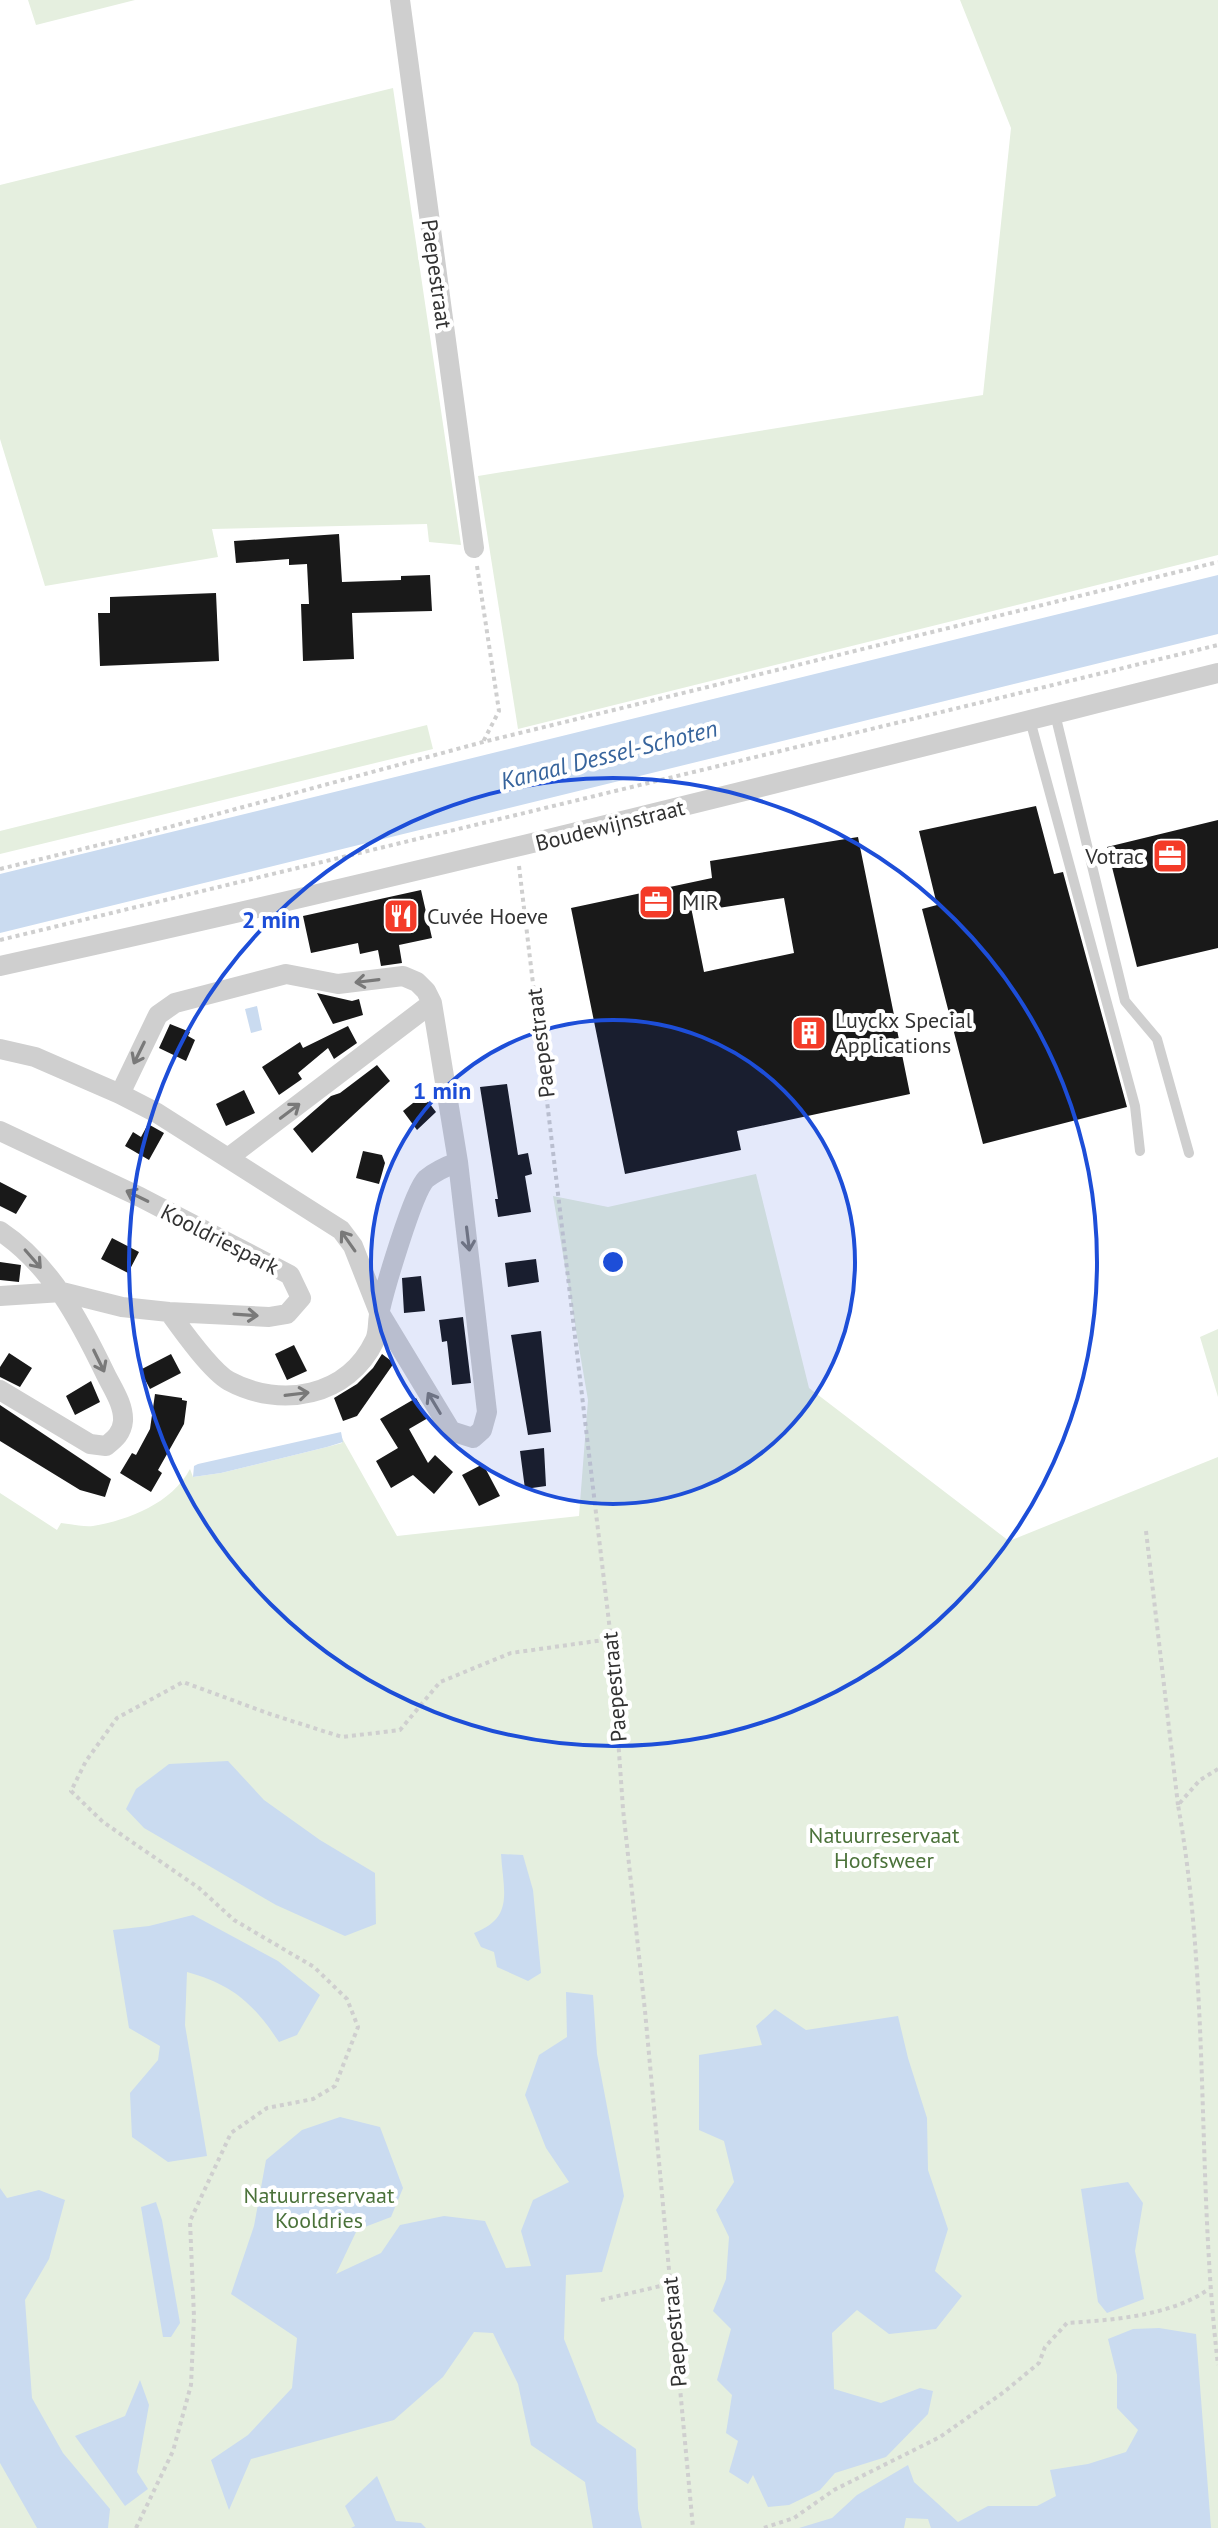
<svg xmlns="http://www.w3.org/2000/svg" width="1218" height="2528" viewBox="0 0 1218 2528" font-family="'PT Sans',sans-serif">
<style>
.green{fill:#e5efdf}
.water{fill:#cadbf0}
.building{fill:#191919;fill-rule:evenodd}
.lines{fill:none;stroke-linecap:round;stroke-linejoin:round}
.path{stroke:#cfcfcf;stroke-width:4;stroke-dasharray:4 4;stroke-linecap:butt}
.lane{stroke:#cfcfcf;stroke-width:10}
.street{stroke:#cfcfcf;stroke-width:20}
.oneway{stroke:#797979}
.ring{fill:none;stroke:#1d4ed8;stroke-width:4}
.labels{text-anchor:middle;stroke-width:8;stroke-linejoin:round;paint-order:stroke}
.street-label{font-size:22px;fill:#323232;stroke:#fff}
.poi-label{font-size:22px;fill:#323232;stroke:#fff;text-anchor:start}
.park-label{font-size:22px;fill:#4b723a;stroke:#fff}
.water-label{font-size:24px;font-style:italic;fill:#37649c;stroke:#fff}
.centre{fill:#1d4ed8;stroke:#fff;stroke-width:4}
.ring-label{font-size:24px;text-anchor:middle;font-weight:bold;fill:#1d4ed8;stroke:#fff;stroke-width:8;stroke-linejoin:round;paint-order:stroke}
</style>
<rect width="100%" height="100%" fill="#fff"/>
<!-- green -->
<path class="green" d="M 28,0 L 135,0 L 36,25 Z
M 960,0 L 1218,0 L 1218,555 L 518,729 L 478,476 L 983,395 L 1011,128 Z
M 393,88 L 461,545 L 429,542 L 427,524 L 212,529 L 218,557 L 45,586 L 0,439 L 0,185 Z
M 427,725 L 433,749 L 0,854 L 0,831 Z
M 756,1174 L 809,1388 L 1009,1541 L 1218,1457 L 1218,2528 L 0,2528 L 0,1493 L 57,1530 L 61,1523 C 71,1524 83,1527 93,1526 C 129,1520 172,1503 190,1469 L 193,1477 L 221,1473 L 327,1447 L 342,1443 L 342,1438 L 397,1536 L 579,1516 L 588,1400 L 553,1196 L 608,1207 Z
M 1218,1329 L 1218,1397 L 1200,1337 Z"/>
<!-- water -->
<path class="water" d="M 1218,575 L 1218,634 L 0,933 L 0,874 Z
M 257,1006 L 262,1030 L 251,1033 L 245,1009 Z
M 341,1432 L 343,1442 L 327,1447 L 221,1473 L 193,1477 L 194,1466 L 198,1464 Z
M 228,1761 L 264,1800 L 320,1840 L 375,1873 L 376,1924 L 345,1936 L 276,1905 L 144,1828 L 126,1809 L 136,1789 L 169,1764 Z
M 501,1854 L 523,1855 L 533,1890 L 541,1973 L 528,1981 L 497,1967 L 494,1952 L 481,1947 L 474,1933 C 515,1918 503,1890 501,1854 Z
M 193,1915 L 278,1961 L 320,1995 L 297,2035 L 279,2042 C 253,2003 233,1985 187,1972 L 185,2025 L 207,2156 L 168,2162 L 132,2137 L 130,2093 L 158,2060 L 160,2046 L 129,2028 L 113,1930 L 149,1926 Z
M 566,1992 L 593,1995 L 597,2054 L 624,2196 L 602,2272 L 566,2275 L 564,2339 L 597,2422 L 636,2449 L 638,2509 L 642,2528 L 593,2528 L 585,2482 L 531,2445 L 518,2384 L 493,2333 L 474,2332 L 443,2377 L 394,2420 L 251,2459 L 229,2510 L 211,2460 L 248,2435 L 292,2388 L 297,2338 L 231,2294 L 254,2226 L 266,2160 L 302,2130 L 340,2117 L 380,2127 L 403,2188 L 391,2217 L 357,2230 L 336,2274 L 381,2253 L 400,2225 L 444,2216 L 485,2221 L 506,2268 L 531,2266 L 521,2231 L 533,2200 L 569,2182 L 546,2148 L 525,2095 L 539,2055 L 567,2037 Z
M 775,2009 L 806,2030 L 898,2016 L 908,2058 L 927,2118 L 928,2170 L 948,2229 L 935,2271 L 962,2296 L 936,2329 L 889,2334 L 857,2310 L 832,2333 L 834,2389 L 881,2403 L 920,2388 L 933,2391 L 928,2414 L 886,2457 L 835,2473 L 820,2490 L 789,2505 L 768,2507 L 753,2475 L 748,2484 L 729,2472 L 738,2441 L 726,2433 L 732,2395 L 717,2380 L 731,2329 L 713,2311 L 726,2279 L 729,2237 L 716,2210 L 734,2182 L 724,2141 L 699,2130 L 699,2055 L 762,2045 L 756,2026 Z
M 1128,2182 L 1143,2203 L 1135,2251 L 1144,2299 L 1107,2313 L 1098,2302 L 1081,2189 Z
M 0,2188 L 7,2198 L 39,2190 L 65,2200 L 49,2259 L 25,2300 L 32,2398 L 63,2453 L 110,2509 L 108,2528 L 37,2528 L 0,2463 Z
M 156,2202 L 162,2220 L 180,2323 L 171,2337 L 163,2337 L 141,2207 Z
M 1159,2328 L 1196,2334 L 1211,2528 L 931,2528 L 928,2519 L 906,2518 L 904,2528 L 799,2528 L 832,2518 L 857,2495 L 908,2465 L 914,2482 L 958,2522 L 988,2506 L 1037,2506 L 1056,2496 L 1050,2470 L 1088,2464 L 1126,2452 L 1138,2430 L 1117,2408 L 1117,2375 L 1108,2339 L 1133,2329 Z
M 140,2380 L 149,2405 L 137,2472 L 148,2489 L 125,2506 L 75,2436 L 125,2416 Z
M 377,2476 L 396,2521 L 421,2523 L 426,2528 L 351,2528 L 355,2526 L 345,2506 Z"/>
<!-- building -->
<path class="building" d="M 339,534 L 342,582 L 401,580 L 401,576 L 430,575 L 432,611 L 352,613 L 354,659 L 303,661 L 301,604 L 309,604 L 307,564 L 289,565 L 289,559 L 236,563 L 234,541 Z
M 216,593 L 219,661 L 100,666 L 98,613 L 110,613 L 110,597 Z
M 1036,806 L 1054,874 L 1063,872 L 1127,1107 L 983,1144 L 922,909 L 937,905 L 919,831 Z
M 1218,820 L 1218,948 L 1137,967 L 1107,847 Z
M 858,837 L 910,1094 L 737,1131 L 741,1150 L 625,1174 L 571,908 L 712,878 L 710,861 ZM 784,898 L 794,953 L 704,972 L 692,912 Z
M 421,890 L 432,938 L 399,945 L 402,963 L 381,966 L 378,950 L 360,954 L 358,943 L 311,953 L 303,916 Z
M 317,993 L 352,1001 L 359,999 L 363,1015 L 333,1024 Z
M 170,1024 L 190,1032 L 188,1036 L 195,1040 L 186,1061 L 159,1048 Z
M 348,1026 L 357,1043 L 334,1059 L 328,1048 L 298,1073 L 302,1079 L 279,1095 L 262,1067 L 300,1042 L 303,1048 Z
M 377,1065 L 390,1081 L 312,1153 L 293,1129 L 331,1096 L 340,1093 Z
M 507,1084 L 518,1155 L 528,1153 L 532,1174 L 525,1176 L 531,1212 L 498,1217 L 495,1199 L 498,1199 L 480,1087 Z
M 244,1090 L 255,1113 L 226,1126 L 216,1104 Z
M 423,1095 L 436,1112 L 417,1130 L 403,1111 Z
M 148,1124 L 164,1133 L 149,1160 L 125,1146 L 133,1132 L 141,1137 Z
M 363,1151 L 382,1155 L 385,1163 L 379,1184 L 356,1178 Z
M 0,1182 L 27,1196 L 16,1214 L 0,1206 Z
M 112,1238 L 139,1252 L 128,1273 L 101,1259 Z
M 536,1259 L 539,1282 L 508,1287 L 505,1263 Z
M 0,1262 L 21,1265 L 19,1282 L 0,1280 Z
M 421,1276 L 425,1311 L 404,1313 L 402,1278 Z
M 463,1317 L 471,1383 L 452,1385 L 447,1341 L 442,1342 L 439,1320 Z
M 541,1331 L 551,1432 L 528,1435 L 511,1335 Z
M 294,1345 L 307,1371 L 287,1380 L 275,1354 Z
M 9,1353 L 32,1368 L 20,1387 L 0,1377 L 0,1367 Z
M 171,1354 L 181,1373 L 150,1389 L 140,1370 Z
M 382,1354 L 394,1363 L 357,1416 L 343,1421 L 334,1398 L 357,1384 L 373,1368 Z
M 91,1381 L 100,1402 L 75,1415 L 66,1396 Z
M 155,1394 L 182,1398 L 182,1400 L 187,1401 L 184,1424 L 158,1470 L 162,1473 L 151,1492 L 120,1473 L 132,1453 L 136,1455 L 150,1429 Z
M 416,1398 L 428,1418 L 409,1429 L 428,1463 L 435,1455 L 453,1472 L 434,1494 L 413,1475 L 391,1488 L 376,1461 L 398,1448 L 380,1419 Z
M 0,1405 L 111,1479 L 105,1497 L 80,1490 L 0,1441 Z
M 544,1448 L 546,1486 L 525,1489 L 520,1451 Z
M 483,1464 L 500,1496 L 479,1506 L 462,1475 Z"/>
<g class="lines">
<!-- path -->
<path class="path" d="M 477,566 L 499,711 L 483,742
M 519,866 L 611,1639 L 623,1809 L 645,2011 L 693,2528
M 0,869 L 136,836 L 483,742 L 1218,562
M 0,940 L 1218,645
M 1146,1531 L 1178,1805
M 1218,1769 L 1200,1780 L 1178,1805 C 1211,1990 1196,2179 1218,2365
M 601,2300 L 669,2284
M 136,2528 L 173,2451 L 191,2385 L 194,2317 L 190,2221 L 231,2133 L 267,2108 L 313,2099 L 335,2086 L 358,2027 L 347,1999 L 314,1967 L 234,1920 L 199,1888 L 103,1822 L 71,1791 L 86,1761 L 117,1718 L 183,1682 L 270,1714 L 342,1737 L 400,1730 L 440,1682 L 511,1653 L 611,1639
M 764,2528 L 794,2518 L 834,2490 L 940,2437 L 1004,2392 L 1039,2363 L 1045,2347 L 1067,2323 C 1112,2320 1171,2316 1209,2289"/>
<!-- lane -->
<path class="lane" d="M 1055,714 L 1125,1001 L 1157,1039 L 1189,1153
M 1030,720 L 1135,1106 L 1140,1151"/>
<!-- street -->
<path class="street" d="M 400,0 L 474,548
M 0,966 C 408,877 813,774 1218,673
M 0,1049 L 35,1057 L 120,1094 L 158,1015 L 175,1003 L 286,974 L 338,984 L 403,976 L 417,982 L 426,991 L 432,1003 L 458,1162 L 487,1412 L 482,1430 L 473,1438 L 451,1431 L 379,1312 L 353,1246 L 341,1230 L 157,1113 L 120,1094
M 0,1131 L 140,1197 L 290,1275 L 301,1298 L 287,1314 L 269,1317 L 169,1312 L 122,1307 L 62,1292 L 0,1296
M 228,1158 L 432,1003
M 0,1231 C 51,1265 80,1321 106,1375 C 113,1389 124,1405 123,1421 C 122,1433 115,1439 106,1446 L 90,1444 L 0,1390
M 169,1312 C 182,1330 211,1371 229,1381 C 281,1409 348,1397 375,1340 C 379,1332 377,1320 380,1310 C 385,1288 413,1192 426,1179 C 436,1171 447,1166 458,1162"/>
</g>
<!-- one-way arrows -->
<defs><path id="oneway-shaft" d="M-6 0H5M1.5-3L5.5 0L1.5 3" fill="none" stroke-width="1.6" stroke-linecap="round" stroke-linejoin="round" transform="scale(2)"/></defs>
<g class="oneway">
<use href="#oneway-shaft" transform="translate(367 981) rotate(173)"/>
<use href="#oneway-shaft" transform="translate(139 1053) rotate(116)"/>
<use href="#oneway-shaft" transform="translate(290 1111) rotate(-37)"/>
<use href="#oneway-shaft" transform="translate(137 1196) rotate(-154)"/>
<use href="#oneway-shaft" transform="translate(468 1239) rotate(83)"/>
<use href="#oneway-shaft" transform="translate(348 1241) rotate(-125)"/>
<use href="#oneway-shaft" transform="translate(33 1259) rotate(49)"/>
<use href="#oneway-shaft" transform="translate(246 1315) rotate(4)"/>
<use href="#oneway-shaft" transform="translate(99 1361) rotate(64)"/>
<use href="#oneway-shaft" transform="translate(297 1394) rotate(-7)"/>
<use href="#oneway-shaft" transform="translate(434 1403) rotate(-121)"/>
</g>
<!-- distance rings -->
<circle cx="613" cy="1262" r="242" fill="#1d4ed8" fill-opacity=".12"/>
<g class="ring">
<circle cx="613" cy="1262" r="242"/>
<circle cx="613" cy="1262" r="484"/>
</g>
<!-- icons -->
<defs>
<symbol id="office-square" viewBox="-11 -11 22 22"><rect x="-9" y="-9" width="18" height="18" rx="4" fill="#f43b28" stroke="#fff"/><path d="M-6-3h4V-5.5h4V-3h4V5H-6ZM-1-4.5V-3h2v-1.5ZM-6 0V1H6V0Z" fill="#fff"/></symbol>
<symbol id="restaurant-square" viewBox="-11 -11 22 22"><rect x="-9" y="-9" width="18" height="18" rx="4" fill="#f43b28" stroke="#fff"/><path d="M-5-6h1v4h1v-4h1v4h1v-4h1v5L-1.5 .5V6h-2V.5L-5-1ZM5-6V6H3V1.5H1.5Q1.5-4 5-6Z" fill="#fff"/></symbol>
<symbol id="building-square" viewBox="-11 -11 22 22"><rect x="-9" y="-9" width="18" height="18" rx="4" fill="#f43b28" stroke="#fff"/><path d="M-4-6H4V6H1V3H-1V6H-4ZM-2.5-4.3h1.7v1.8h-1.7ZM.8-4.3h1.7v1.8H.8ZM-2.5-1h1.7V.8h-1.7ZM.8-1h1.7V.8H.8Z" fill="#fff"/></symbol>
</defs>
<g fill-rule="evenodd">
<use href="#office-square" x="1150" y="836" width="40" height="40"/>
<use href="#office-square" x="636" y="882" width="40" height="40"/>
<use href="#restaurant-square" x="381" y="896" width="40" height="40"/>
<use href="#building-square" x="789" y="1013" width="40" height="40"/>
</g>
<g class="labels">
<!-- street labels -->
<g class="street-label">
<text transform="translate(437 274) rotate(82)" y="8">Paepestraat</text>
<text transform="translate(610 825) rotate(-14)" y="8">Boudewijnstraat</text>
<text transform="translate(540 1043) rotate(-97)" y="8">Paepestraat</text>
<text transform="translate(220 1239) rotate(27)" y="8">Kooldriespark</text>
<text transform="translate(614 1687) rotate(-95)" y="8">Paepestraat</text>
<text transform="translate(674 2332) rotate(-95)" y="8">Paepestraat</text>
</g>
<!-- poi labels -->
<g class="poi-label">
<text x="1144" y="864" text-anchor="end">Votrac</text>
<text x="682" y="910">MIR</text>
<text x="427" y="924">Cuvée Hoeve</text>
<text x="835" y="1028">Luyckx Special<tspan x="835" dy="25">Applications</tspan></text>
</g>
<!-- park labels -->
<g class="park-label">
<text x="884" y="1843">Natuurreservaat<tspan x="884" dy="25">Hoofsweer</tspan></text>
<text x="319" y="2203">Natuurreservaat<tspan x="319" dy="25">Kooldries</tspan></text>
</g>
<!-- water labels -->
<g class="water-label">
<text transform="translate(609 755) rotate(-14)" y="8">Kanaal Dessel-Schoten</text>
</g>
</g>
<circle cx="613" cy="1262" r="12" class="centre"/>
<g class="ring-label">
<text x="271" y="928">2 min</text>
<text x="442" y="1099">1 min</text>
</g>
</svg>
